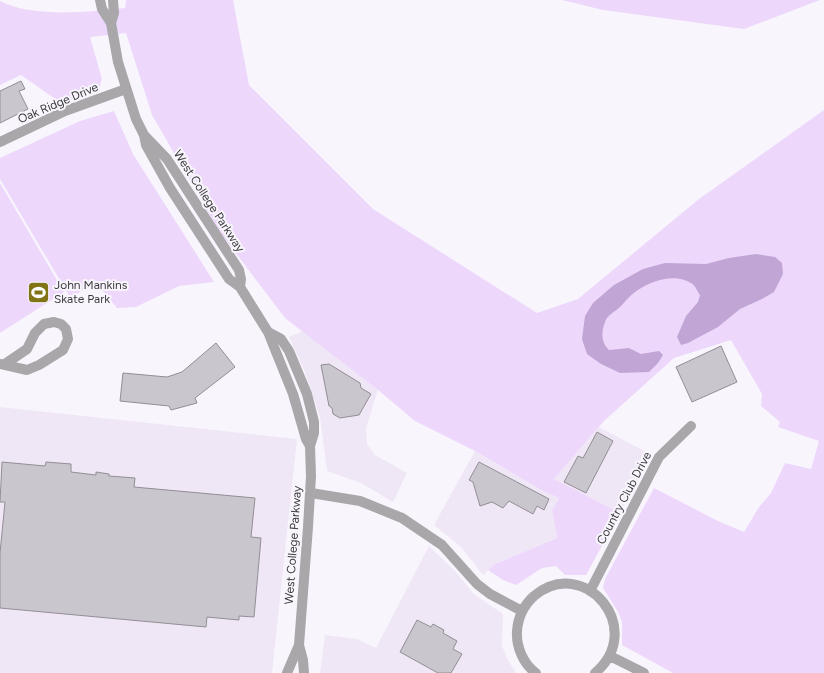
<svg xmlns="http://www.w3.org/2000/svg" width="824" height="673" viewBox="0 0 824 673" font-family="Figtree,sans-serif">
<style>
.built{fill:#f0e7f6}
.green{fill:#edd8fc}
.water{fill:#c1a5d5}
.building{fill:#cac6cd;stroke:#938e96}
.lines{fill:none;stroke-linecap:round;stroke-linejoin:round}
.minor{stroke:#a9a7aa;stroke-width:10}
.labels{text-anchor:middle;stroke-width:4;stroke-linejoin:round;paint-order:stroke}
.street-label{font-size:12px;fill:#3d3b3e;stroke:#f9f5fd}
.poi-label{font-size:12px;fill:#3d3b3e;stroke:#f9f5fd;text-anchor:start}
</style>
<rect width="100%" height="100%" fill="#f9f5fd"/>
<!-- built -->
<path class="built" d="M 303,331 L 378,390 L 366,428 L 367,444 L 375,455 L 407,473 L 393,502 L 361,483 L 327,471 L 320,417 L 305,372 L 289,337 Z
M 0,407 L 297,439 L 272,673 L 0,673 Z
M 599,427 L 652,455 L 620,513 L 553,479 Z
M 475,451 L 543,491 L 559,498 L 552,510 L 557,538 L 495,564 L 483,575 L 461,547 L 434,525 Z
M 429,546 L 454,570 L 474,594 L 503,614 L 502,646 L 508,660 L 516,673 L 320,673 L 325,635 L 357,639 L 376,648 Z"/>
<!-- green -->
<path class="green" d="M 126,0 L 233,0 L 249,85 L 373,209 L 537,313 L 578,299 L 699,199 L 824,110 L 824,673 L 673,673 L 622,645 L 622,622 L 618,612 L 603,588 L 605,579 L 654,488 L 718,521 L 744,532 L 759,507 L 771,493 L 785,463 L 811,469 L 819,441 L 778,427 L 780,422 L 761,406 L 762,394 L 731,340 L 674,358 L 604,421 L 554,479 L 620,513 L 586,575 L 565,575 L 556,566 L 542,568 L 516,585 L 503,580 L 488,570 L 495,564 L 557,538 L 552,510 L 559,498 L 543,491 L 475,451 L 415,421 L 378,390 L 285,318 L 219,231 L 152,115 L 126,33 L 90,37 L 102,79 L 99,89 L 61,103 L 21,75 L 0,85 L 0,1 C 33,18 89,12 125,8 Z
M 562,0 L 820,0 L 744,29 L 603,10 Z
M 114,111 L 133,154 L 214,282 L 179,286 L 136,307 L 117,308 L 94,280 L 71,299 L 0,179 L 0,158 L 80,121 Z
M 0,183 L 64,292 L 0,333 Z"/>
<!-- water -->
<path class="water" d="M 756,254 L 775,257 L 782,263 L 783,274 L 774,292 L 762,299 L 740,309 L 718,327 L 688,343 L 681,345 L 677,337 L 686,316 L 698,302 L 700,295 C 697,291 695,285 691,283 C 676,273 652,280 638,290 C 631,294 626,301 620,307 C 615,312 607,315 605,322 C 601,332 601,343 609,350 L 629,348 L 641,354 L 659,351 L 663,355 L 658,363 L 649,372 L 620,373 L 601,364 L 587,354 L 582,339 L 585,316 L 593,303 L 614,285 L 643,269 L 665,263 L 706,264 L 729,258 Z"/>
<!-- building -->
<path class="building" d="M 21,81 L 25,89 L 19,91 L 28,109 L 0,123 L 0,91 Z
M 216,343 L 235,367 L 195,398 L 197,403 L 171,410 L 169,406 L 120,401 L 123,373 L 167,377 L 182,372 Z
M 721,346 L 737,382 L 692,402 L 676,367 Z
M 329,364 L 360,383 L 361,388 L 371,394 L 359,415 L 340,418 L 333,414 L 332,408 L 329,406 L 321,365 Z
M 597,432 L 613,441 L 586,493 L 564,482 L 578,456 L 583,458 Z
M 2,462 L 45,466 L 46,462 L 71,464 L 71,472 L 96,475 L 96,472 L 109,474 L 109,476 L 135,478 L 134,487 L 255,498 L 251,537 L 261,538 L 254,617 L 239,616 L 239,620 L 207,617 L 206,627 L 0,608 L 0,553 L 5,502 L 0,502 Z
M 479,462 L 549,499 L 544,510 L 537,506 L 533,514 L 509,501 L 503,508 L 492,502 L 480,506 L 473,482 L 469,480 Z
M 417,620 L 431,627 L 433,624 L 444,630 L 443,633 L 457,641 L 453,649 L 462,654 L 451,673 L 438,673 L 400,652 Z"/>
<g class="lines">
<!-- minor -->
<path class="minor" d="M 100,0 L 102,9 L 111,23
M 113,0 L 114,13 L 111,23 L 118,62 L 136,119 L 144,135 L 146,145 L 170,188 L 229,279 L 240,287 L 268,332 L 293,394 L 306,439 L 310,446
M 144,135 L 167,159 L 239,270 L 241,279 L 240,287
M 0,142 L 65,111 L 126,89
M 268,332 L 281,339 L 289,351 L 307,394 L 314,422 L 314,433 L 310,446 L 311,476 L 308,527 L 299,645 L 287,673
M 0,364 L 27,370 L 39,365 L 63,350 L 68,339 L 66,329 L 61,324 L 54,322 L 44,324 L 35,333 L 27,349 L 5,364
M 311,493 L 360,501 L 402,518 L 442,545 L 477,584 L 490,594 L 522,611
M 590,591 L 659,457 L 691,426
M 299,645 L 303,660 L 304,673
M 610,656 L 644,673
M 536,673 C 523,664 516,646 517,631 C 518,617 524,605 534,596 C 585,554 647,629 595,673"/>
</g>
<!-- icons -->
<defs>
<symbol id="stadium-square" viewBox="-11 -11 22 22"><rect x="-9" y="-9" width="18" height="18" rx="4" fill="#817417" stroke="#f9f5fd"/><path d="M0-5a6.5 5 0 1 0 0 10a6.5 5 0 1 0 0-10ZM-3.5-1.8h7v3.6h-7Z" fill="#fff"/></symbol>
</defs>
<g fill-rule="evenodd">
<use href="#stadium-square" x="26" y="280" width="25" height="25"/>
</g>
<g class="labels">
<!-- street labels -->
<g class="street-label">
<text transform="translate(58 103) rotate(-23)" y="4">Oak Ridge Drive</text>
<text transform="translate(209 201) rotate(57)" y="4">West College Parkway</text>
<text transform="translate(624 498) rotate(-62)" y="4">Country Club Drive</text>
<text transform="translate(293 545) rotate(-86)" y="4">West College Parkway</text>
</g>
<!-- poi labels -->
<g class="poi-label">
<text x="54" y="289">John Mankins<tspan x="54" dy="14">Skate Park</tspan></text>
</g>
</g>
</svg>
